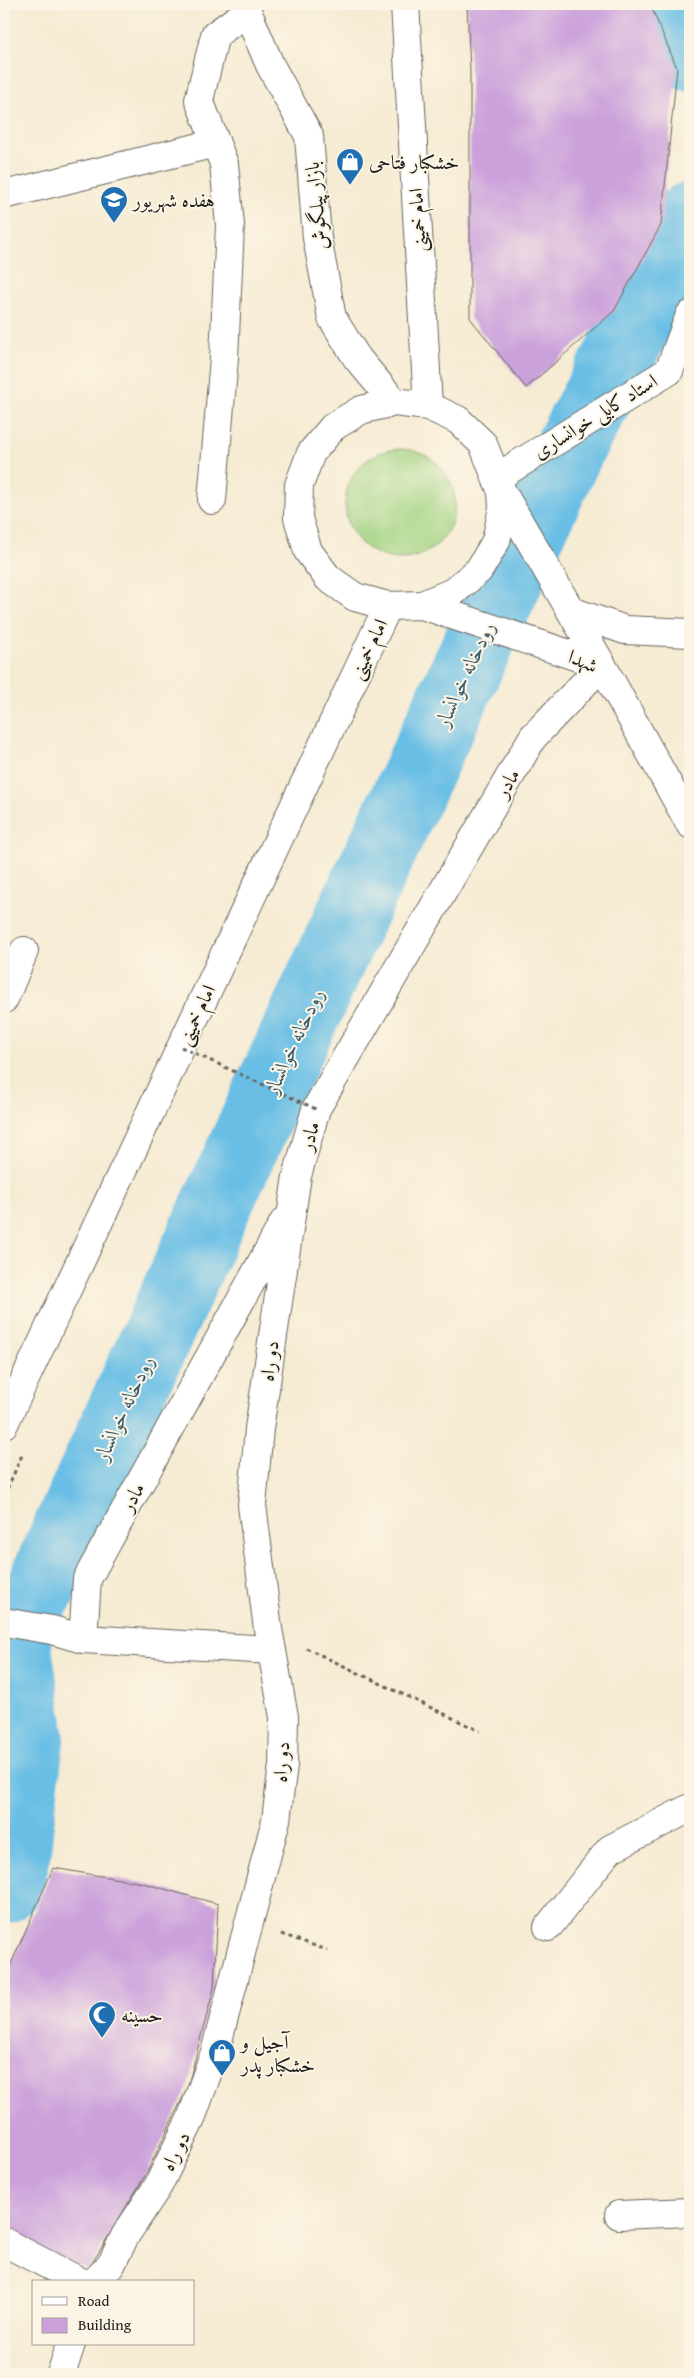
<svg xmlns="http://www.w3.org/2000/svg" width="694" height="2378" viewBox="0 0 694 2378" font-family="'Gentium Book Plus',Amiri,serif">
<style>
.green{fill:#a1d382;stroke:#5e784f}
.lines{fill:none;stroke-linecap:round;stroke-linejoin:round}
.river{stroke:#68bee5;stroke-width:71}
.building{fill:#cba1db}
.minor-casing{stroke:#68645c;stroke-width:30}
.major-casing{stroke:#68645c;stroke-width:30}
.path{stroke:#68645c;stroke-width:3;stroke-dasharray:4 4;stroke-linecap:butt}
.minor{stroke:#fff;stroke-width:28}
.major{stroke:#fff;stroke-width:28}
.path-bridge{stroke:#68645c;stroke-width:3;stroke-dasharray:4 4;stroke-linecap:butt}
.labels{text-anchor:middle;stroke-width:4;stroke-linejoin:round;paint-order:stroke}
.poi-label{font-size:20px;fill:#1c1c1c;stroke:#fcf5e5;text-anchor:start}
.street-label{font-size:20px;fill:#1c1c1c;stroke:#fcf5e5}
.water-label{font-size:21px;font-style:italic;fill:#3a5d6c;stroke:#fcf5e5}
</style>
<rect width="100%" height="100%" fill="#fcf5e5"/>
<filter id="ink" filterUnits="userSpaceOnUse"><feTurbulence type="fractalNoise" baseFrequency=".02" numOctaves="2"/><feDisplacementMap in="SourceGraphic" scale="10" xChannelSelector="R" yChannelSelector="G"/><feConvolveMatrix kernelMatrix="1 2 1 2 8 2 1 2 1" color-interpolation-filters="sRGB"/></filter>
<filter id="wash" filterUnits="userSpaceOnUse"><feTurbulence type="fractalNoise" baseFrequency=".0096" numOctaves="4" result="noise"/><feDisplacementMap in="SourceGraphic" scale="20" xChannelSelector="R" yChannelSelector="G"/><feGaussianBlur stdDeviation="1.12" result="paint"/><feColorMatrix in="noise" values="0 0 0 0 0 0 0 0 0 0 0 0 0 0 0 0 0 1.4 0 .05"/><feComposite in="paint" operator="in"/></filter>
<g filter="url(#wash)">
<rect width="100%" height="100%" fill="#f6ebd3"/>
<!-- green -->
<path class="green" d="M345 504a55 55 0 1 1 110 0a55 55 0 1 1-110 0Z"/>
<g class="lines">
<!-- river -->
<path class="river" d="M 677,4 L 690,56
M 4,1888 L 14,1861 L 29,1736 L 14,1630 L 40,1590 L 263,1104 L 571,445 L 687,231 L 690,217"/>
</g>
<g id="blocks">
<!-- building -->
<path class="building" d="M 467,4 L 650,4 L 677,68 L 661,225 L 614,311 L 526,388 L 470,318 L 470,71 Z
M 53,1868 L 143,1883 L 218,1904 L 214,1988 L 187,2089 L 146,2174 L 88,2270 L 4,2234 L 4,1980 Z"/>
</g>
</g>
<g filter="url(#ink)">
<use href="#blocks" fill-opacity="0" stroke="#68645c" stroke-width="1"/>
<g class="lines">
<defs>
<path id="minor" d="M 244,4 L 270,65 L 309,136 L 317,238 L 332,318 L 357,358 L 394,402
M 4,195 L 216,143
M 496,478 L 669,371 L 690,315
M 212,500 L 224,358 L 230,225 L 224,164 L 199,100 L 215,35 L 247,12
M 571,611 L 625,630 L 690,633
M 4,999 L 24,951
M 4,1622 L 52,1630 L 83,1639 L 272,1650
M 83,1639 L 87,1579 L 284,1222
M 548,1927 L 610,1849 L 690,1808
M 619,2215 L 690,2212
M 4,2242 L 81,2282
M 94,2282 L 111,2265 L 125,2236 L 158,2186 L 191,2119 L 215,2052 L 276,1820 L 283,1765 L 284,1717 L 268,1629 L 252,1505 L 259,1429 L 297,1176 L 316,1109 L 533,737 L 602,665
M 61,2374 L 71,2344"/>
<path id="major" d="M 405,4 L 428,406
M 502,492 L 602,665 L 690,824
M 422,605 L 453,592 L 479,570 L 496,541 L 503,508 L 502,492 L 483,444 L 458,420 L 428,406 L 394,402 L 361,410 L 333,427 L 311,453 L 299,485 L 298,518 L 308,551 L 328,578 L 355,597 L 388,606 L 422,605 L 602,665
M 4,1424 L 388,606"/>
</defs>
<!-- minor casing -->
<use href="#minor" class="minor-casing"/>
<!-- major casing -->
<use href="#major" class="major-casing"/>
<!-- path -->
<path class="path" d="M 4,1496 L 23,1453
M 306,1648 L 480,1731
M 281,1934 L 327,1950"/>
<!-- minor -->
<use href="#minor" class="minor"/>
<!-- major -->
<use href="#major" class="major"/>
<!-- path-bridge -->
<path class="path-bridge" d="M 181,1047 L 316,1109"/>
</g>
</g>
<!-- icons -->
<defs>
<symbol id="shop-pin" viewBox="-11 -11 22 30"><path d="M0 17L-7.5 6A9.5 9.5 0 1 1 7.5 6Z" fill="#1f6fb2" stroke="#fcf5e5"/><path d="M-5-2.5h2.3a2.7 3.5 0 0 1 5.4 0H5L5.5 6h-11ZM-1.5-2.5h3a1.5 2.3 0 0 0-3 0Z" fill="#fff"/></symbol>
<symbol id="school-pin" viewBox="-11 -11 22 30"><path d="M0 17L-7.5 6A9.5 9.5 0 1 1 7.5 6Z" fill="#1f6fb2" stroke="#fcf5e5"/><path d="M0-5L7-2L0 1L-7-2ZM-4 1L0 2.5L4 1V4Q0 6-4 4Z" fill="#fff"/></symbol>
<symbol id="mosque-pin" viewBox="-11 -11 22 30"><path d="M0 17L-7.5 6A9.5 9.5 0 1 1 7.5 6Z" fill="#1f6fb2" stroke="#fcf5e5"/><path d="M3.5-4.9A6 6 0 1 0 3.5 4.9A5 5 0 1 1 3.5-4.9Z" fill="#fff"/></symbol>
</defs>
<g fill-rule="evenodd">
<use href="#shop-pin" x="334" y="146" width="32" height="43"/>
<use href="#school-pin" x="98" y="184" width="32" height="43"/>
<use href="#mosque-pin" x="86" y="1999" width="32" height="43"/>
<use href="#shop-pin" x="206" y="2037" width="32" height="43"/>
</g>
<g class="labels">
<!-- poi labels -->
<g class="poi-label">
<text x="369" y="169">خشکبار فتاحی</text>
<text x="133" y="207">هفده شهریور</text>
<text x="121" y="2022">حسینه</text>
<text x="241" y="2049">آجیل و<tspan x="241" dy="23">خشکبار پدر</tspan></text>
</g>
<!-- street labels -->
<g class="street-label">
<text transform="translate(316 206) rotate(-96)" y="7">بازار پیلگوش</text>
<text transform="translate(417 220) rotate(-93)" y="7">امام خمینی</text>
<text transform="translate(595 416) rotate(-32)" y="7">استاد کابلی خوانساری</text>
<text transform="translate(368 649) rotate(-65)" y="7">امام خمینی</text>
<text transform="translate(583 661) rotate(23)" y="7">شهدا</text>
<text transform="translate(507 783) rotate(-60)" y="7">مادر</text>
<text transform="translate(196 1015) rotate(-65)" y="7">امام خمینی</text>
<text transform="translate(309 1136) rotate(-74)" y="7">مادر</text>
<text transform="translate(269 1361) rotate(-82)" y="7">دو راه</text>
<text transform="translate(132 1497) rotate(-61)" y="7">مادر</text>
<text transform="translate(281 1762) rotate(-86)" y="7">دو راه</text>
<text transform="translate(175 2151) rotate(-63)" y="7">دو راه</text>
</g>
<!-- water labels -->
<g class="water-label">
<text transform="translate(465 674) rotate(-65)" y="7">رودخانه خوانسار</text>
<text transform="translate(294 1041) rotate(-65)" y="7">رودخانه خوانسار</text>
<text transform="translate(124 1408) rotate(-65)" y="7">رودخانه خوانسار</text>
</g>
</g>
<!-- margin -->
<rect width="694" height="2378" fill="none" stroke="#fcf5e5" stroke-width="20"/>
<!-- legend -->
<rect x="32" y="2280" width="162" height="65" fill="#fcf5e5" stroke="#a29e95"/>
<rect x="42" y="2297" width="25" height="8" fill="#ffffff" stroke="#a29e95"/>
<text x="78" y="2306" font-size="15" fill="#1c1c1c">Road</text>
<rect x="42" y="2318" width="25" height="15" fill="#cba1db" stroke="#a29e95"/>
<text x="78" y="2330" font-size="15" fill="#1c1c1c">Building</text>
</svg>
